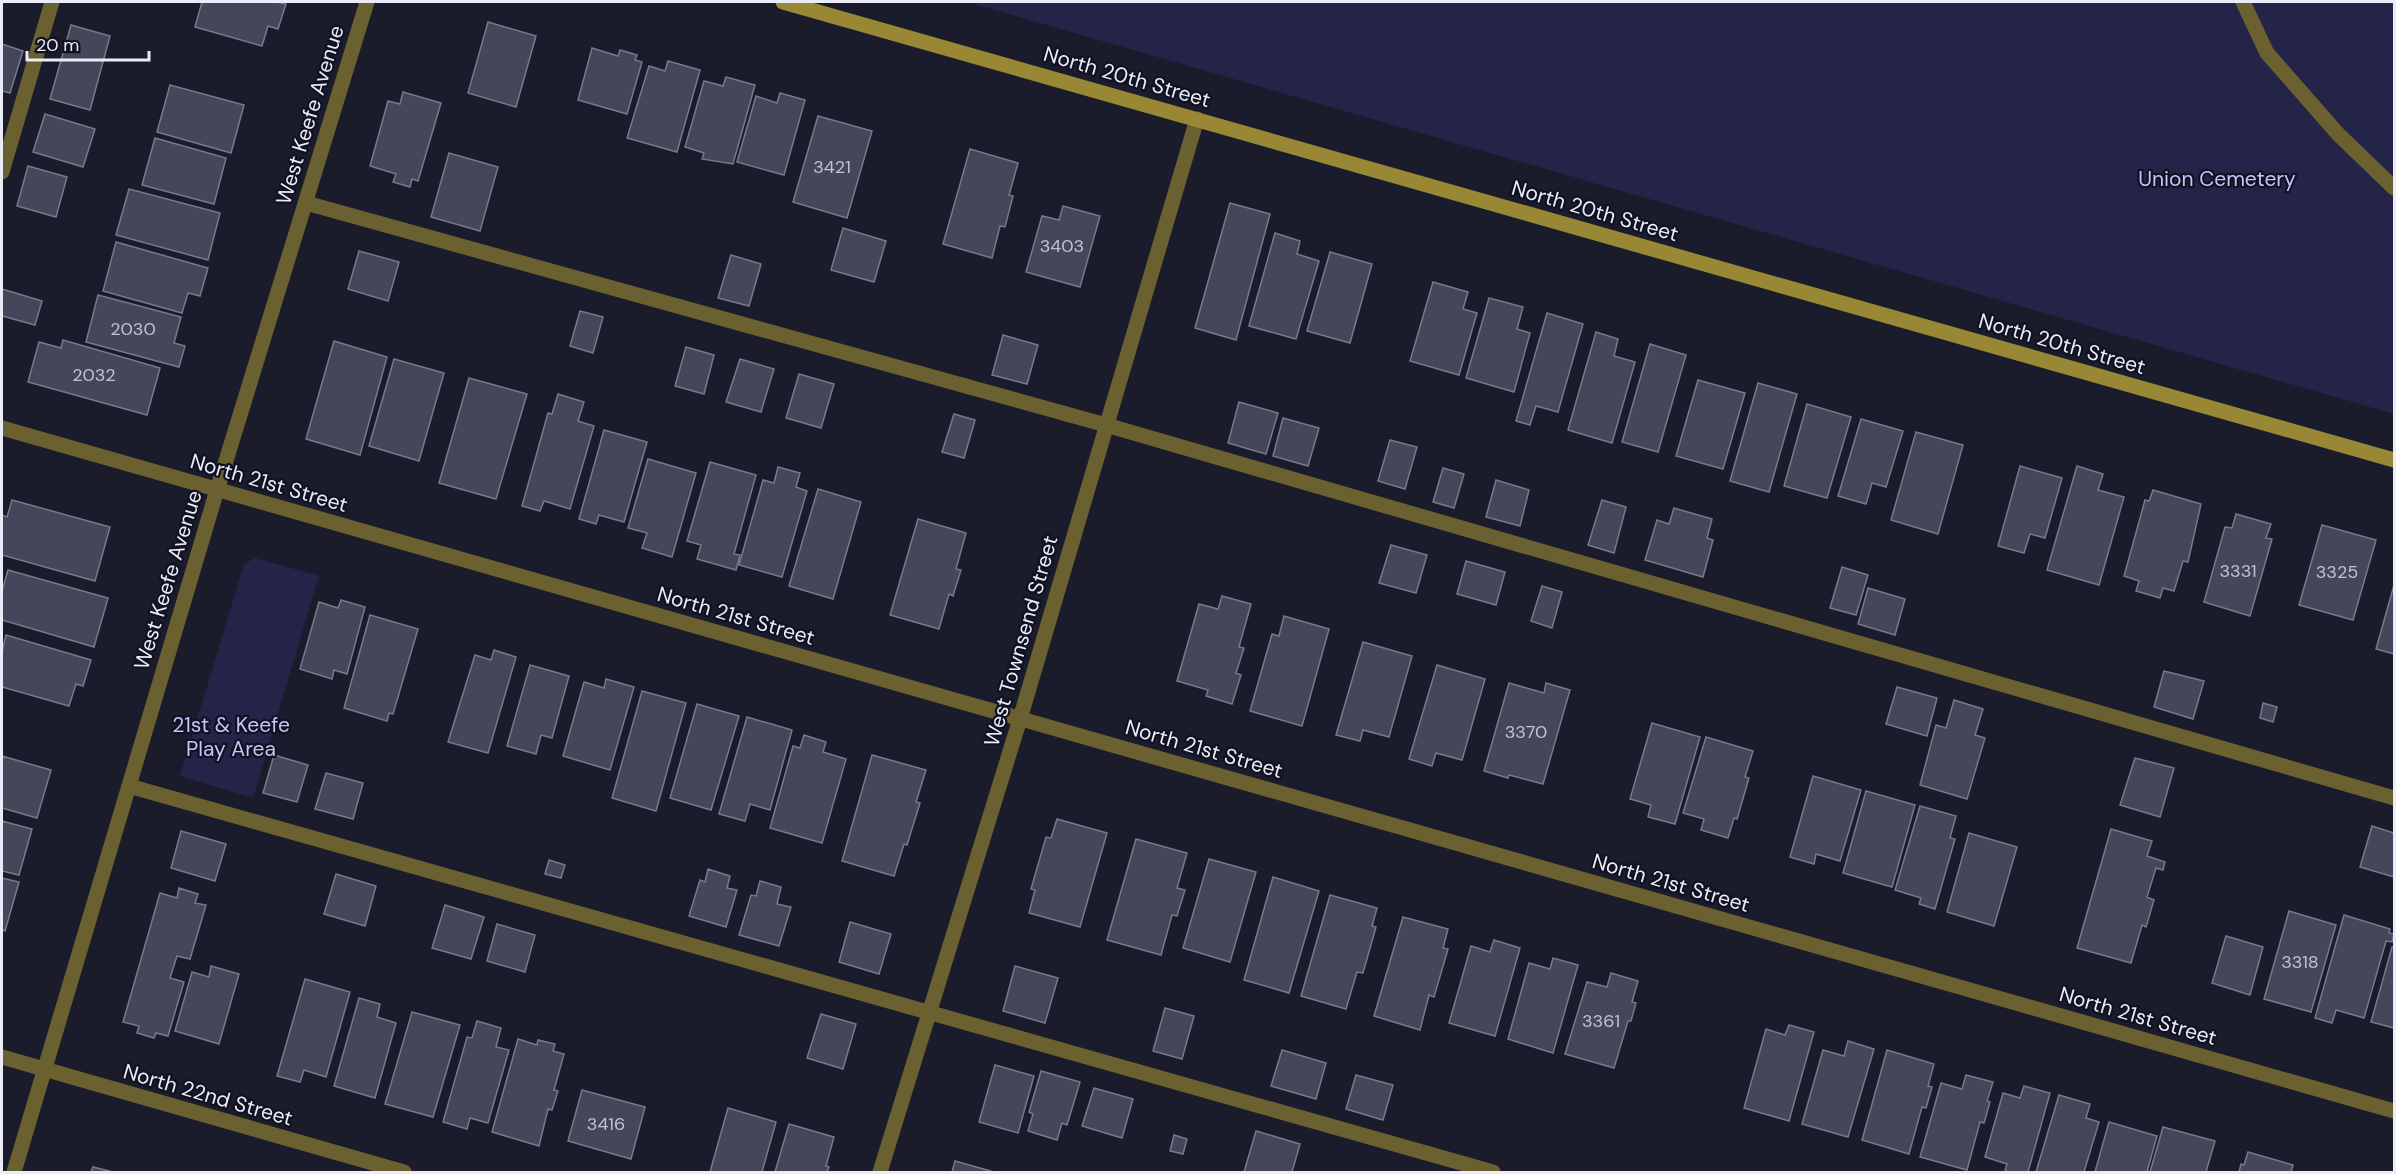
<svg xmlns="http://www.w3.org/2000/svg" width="2396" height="1174" viewBox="0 0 2396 1174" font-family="'DM Sans',sans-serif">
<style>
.green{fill:#232448}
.building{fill:#444659;stroke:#77798d;stroke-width:1.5}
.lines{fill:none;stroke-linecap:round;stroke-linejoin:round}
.lane{stroke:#6b6130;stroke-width:15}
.street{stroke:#6b6130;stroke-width:15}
.secondary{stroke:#988734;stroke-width:15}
.labels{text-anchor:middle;stroke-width:4.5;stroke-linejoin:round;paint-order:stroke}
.number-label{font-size:18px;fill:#c1c2d0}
.street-label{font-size:21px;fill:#ebecf8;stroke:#111221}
.park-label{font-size:21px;fill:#c1c6fb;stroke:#111221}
</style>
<rect width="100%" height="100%" fill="#1a1b2b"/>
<!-- green -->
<path class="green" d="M 967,2 L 2394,2 L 2394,414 Z
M 255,558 L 319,576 L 253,798 L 180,776 L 244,564 Z"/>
<!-- building -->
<path class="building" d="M 202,2 L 277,2 L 286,4 L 278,29 L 268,26 L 262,46 L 195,27 Z
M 488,22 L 536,36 L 516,107 L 468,93 Z
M 71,25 L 110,36 L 90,110 L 50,99 Z
M 2,44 L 23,51 L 10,93 L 2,91 Z
M 592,48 L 618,56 L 620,50 L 637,55 L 635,60 L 642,62 L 627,114 L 578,100 Z
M 668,61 L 700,70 L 677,152 L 627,138 L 649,66 L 665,71 Z
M 726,77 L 755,85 L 733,164 L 702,159 L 704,153 L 685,147 L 704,81 L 723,86 Z
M 170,85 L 244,105 L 231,153 L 157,132 Z
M 403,92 L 441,103 L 418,181 L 412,179 L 410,187 L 393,182 L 396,174 L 370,166 L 388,101 L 400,104 Z
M 780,93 L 805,100 L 784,175 L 737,162 L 756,96 L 777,103 Z
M 45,114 L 95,129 L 83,167 L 33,152 Z
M 818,116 L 872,131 L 847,218 L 793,202 Z
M 155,138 L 226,158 L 214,204 L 142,185 Z
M 970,149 L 1018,163 L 1009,195 L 1013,196 L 1005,227 L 1000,226 L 992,258 L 943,244 Z
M 449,153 L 498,167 L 480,231 L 431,217 Z
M 28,166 L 67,177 L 56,217 L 17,206 Z
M 129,189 L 220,213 L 208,260 L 116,235 Z
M 1230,203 L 1270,214 L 1236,340 L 1195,328 Z
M 1063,206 L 1100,216 L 1080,287 L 1026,272 L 1042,216 L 1059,220 Z
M 843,228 L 886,241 L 874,282 L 831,270 Z
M 1275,233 L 1300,241 L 1297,254 L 1319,261 L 1296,339 L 1249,326 Z
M 116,242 L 208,268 L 200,296 L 188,293 L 182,313 L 103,291 Z
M 359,251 L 399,262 L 388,301 L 348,289 Z
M 1330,252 L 1372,264 L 1350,343 L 1307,331 Z
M 731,255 L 761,264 L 749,306 L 718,298 Z
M 1433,282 L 1468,292 L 1463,309 L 1477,313 L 1459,375 L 1410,361 Z
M 2,289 L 42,301 L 35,325 L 2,316 Z
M 98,295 L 181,317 L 174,343 L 185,346 L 179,367 L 86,342 Z
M 1489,298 L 1523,307 L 1517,329 L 1530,333 L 1514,392 L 1466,378 Z
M 580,311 L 603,317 L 593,353 L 570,346 Z
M 1547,313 L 1583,324 L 1558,412 L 1536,406 L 1530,425 L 1516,421 Z
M 1596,332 L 1618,339 L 1614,356 L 1635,362 L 1612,443 L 1568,430 Z
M 1003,335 L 1038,345 L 1027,384 L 992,375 Z
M 63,340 L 160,368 L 147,415 L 28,382 L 39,342 L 61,348 Z
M 334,341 L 387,357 L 360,455 L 306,439 Z
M 1650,344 L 1686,355 L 1658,452 L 1622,442 Z
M 686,347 L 714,355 L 704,394 L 675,386 Z
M 394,359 L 444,373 L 419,461 L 369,446 Z
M 740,359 L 774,369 L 761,412 L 726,402 Z
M 799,374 L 834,384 L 821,428 L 786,418 Z
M 469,378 L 527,394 L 496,499 L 439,483 Z
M 1698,380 L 1745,393 L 1723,469 L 1676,456 Z
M 1758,383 L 1797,394 L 1769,492 L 1730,481 Z
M 558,394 L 584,402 L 578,421 L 594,426 L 570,509 L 544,501 L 540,511 L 522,506 L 548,413 L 552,414 Z
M 1239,402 L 1278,413 L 1266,454 L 1228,443 Z
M 1807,404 L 1851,417 L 1827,498 L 1784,486 Z
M 954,414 L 975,420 L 964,458 L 942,452 Z
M 1283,418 L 1319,428 L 1308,466 L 1273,456 Z
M 1861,419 L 1903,431 L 1886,487 L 1872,483 L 1866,504 L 1838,496 Z
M 604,430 L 647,442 L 624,522 L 599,515 L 596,524 L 579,519 Z
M 1916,432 L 1963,445 L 1938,534 L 1891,520 Z
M 1390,440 L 1417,447 L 1405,489 L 1378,481 Z
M 648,459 L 696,473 L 672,557 L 642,548 L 647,533 L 628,528 Z
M 710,462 L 756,475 L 734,554 L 740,555 L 736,570 L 697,559 L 701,545 L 687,541 Z
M 2020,466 L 2062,478 L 2045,538 L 2030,534 L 2024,553 L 1998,546 Z
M 2077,466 L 2103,474 L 2098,490 L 2124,497 L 2099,585 L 2047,570 Z
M 778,467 L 800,473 L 796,487 L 807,491 L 782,577 L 739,565 L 763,480 L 774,483 Z
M 1443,468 L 1464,474 L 1454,508 L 1433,502 Z
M 1496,480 L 1529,490 L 1520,526 L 1486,517 Z
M 818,489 L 861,502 L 833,599 L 789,586 Z
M 2153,490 L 2201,504 L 2188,562 L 2183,561 L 2174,591 L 2163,588 L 2160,598 L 2136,591 L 2139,581 L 2124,576 L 2145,500 L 2149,501 Z
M 12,500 L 110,527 L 95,581 L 2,555 L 2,515 L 7,517 Z
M 1602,500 L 1626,507 L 1614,553 L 1588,545 Z
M 1674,508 L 1712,519 L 1707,538 L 1713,540 L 1703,577 L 1645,560 L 1657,520 L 1669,524 Z
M 2236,514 L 2271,524 L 2266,538 L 2272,539 L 2250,616 L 2204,602 L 2225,527 L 2232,528 Z
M 918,519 L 966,533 L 956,569 L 961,570 L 953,596 L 949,594 L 939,629 L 890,615 Z
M 2322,525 L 2376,540 L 2353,620 L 2299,605 Z
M 1391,545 L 1427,555 L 1416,593 L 1379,583 Z
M 1466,561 L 1505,572 L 1496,605 L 1457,594 Z
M 1842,567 L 1868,575 L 1856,615 L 1830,608 Z
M 8,570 L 108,598 L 94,647 L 2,620 L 2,591 Z
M 2394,585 L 2394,654 L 2376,649 Z
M 1542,586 L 1562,592 L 1552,628 L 1531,621 Z
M 1868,588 L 1905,599 L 1895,635 L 1858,624 Z
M 1222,596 L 1251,604 L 1239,647 L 1244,648 L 1236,673 L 1241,675 L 1232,704 L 1206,696 L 1208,690 L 1177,681 L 1199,604 L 1218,609 Z
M 341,600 L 365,607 L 347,674 L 334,670 L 332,679 L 300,669 L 319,602 L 338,608 Z
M 370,615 L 418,629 L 393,714 L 389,713 L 387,721 L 344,708 Z
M 1284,616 L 1329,629 L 1302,726 L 1250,711 L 1272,634 L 1279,636 Z
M 6,635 L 91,660 L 83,686 L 76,684 L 69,706 L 2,687 L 2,652 Z
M 1363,642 L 1412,656 L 1389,737 L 1363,730 L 1360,741 L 1336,735 Z
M 494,650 L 516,657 L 488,753 L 448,742 L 475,655 L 491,660 Z
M 530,665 L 569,676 L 552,738 L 541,735 L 536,754 L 507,746 Z
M 1437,665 L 1485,679 L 1462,760 L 1436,753 L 1432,766 L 1409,759 Z
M 2164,671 L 2204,681 L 2193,719 L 2154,707 Z
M 606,679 L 634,687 L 610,770 L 563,756 L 584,682 L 604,688 Z
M 1509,683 L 1544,693 L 1546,683 L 1570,690 L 1543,784 L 1509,775 L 1508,778 L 1484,771 Z
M 1897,687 L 1937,698 L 1927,736 L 1886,724 Z
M 642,691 L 686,703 L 656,811 L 612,798 Z
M 1954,700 L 1983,709 L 1975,735 L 1985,738 L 1967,799 L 1920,785 L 1936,725 L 1946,728 Z
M 2263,703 L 2277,707 L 2273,722 L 2260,718 Z
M 697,704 L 739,716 L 711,810 L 670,798 Z
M 747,717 L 792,730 L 770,810 L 750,804 L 745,821 L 719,814 Z
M 1652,723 L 1700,737 L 1675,824 L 1648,817 L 1651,805 L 1630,799 Z
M 804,735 L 826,742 L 823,752 L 846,759 L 822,843 L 770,828 L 793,746 L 800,748 Z
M 1706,737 L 1753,751 L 1745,777 L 1749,778 L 1737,819 L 1734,818 L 1728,838 L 1701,830 L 1704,819 L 1683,813 Z
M 274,755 L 308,765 L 297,802 L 263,793 Z
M 872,755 L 926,770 L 916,802 L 920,803 L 907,845 L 904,844 L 894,876 L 842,861 Z
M 2,756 L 51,770 L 37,818 L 2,808 Z
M 2135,758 L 2174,768 L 2160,817 L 2120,805 Z
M 326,773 L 363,783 L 353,819 L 315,809 Z
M 1813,776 L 1861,790 L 1840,861 L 1816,854 L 1814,864 L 1790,857 Z
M 1866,791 L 1915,805 L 1892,887 L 1843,873 Z
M 1920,806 L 1956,816 L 1950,838 L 1955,839 L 1935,909 L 1919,904 L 1921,898 L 1895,890 Z
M 1057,819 L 1107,833 L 1080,927 L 1029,913 L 1035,890 L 1031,889 L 1046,837 L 1051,838 Z
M 2,821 L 32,829 L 19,875 L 2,871 Z
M 2372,826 L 2394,833 L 2394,877 L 2360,867 Z
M 2111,829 L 2152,841 L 2147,856 L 2165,862 L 2163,870 L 2156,868 L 2147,897 L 2154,900 L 2146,927 L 2142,925 L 2131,963 L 2077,948 Z
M 181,831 L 226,844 L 215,881 L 171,868 Z
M 1969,833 L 2017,847 L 1994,926 L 1947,912 Z
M 1136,839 L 1187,853 L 1177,888 L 1185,890 L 1177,916 L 1172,915 L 1161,955 L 1107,940 Z
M 1209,859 L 1256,872 L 1230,962 L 1183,948 Z
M 549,860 L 565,865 L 561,878 L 545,874 Z
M 708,869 L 730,876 L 727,888 L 737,890 L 726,927 L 689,916 L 700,880 L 705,882 Z
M 336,874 L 376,886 L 365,926 L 324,914 Z
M 1273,877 L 1319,891 L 1289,993 L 1244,980 Z
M 2,878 L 19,882 L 5,931 L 2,930 Z
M 760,881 L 781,887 L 777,904 L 791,907 L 779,946 L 739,935 L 751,895 L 756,896 Z
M 179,888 L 198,894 L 195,903 L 206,905 L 190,959 L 177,956 L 170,978 L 184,982 L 168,1036 L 156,1033 L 154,1038 L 137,1033 L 139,1026 L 123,1022 L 160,893 L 177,898 Z
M 1330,895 L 1377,908 L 1372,926 L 1376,927 L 1363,973 L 1357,972 L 1346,1009 L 1301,996 Z
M 445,905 L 484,917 L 471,959 L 432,948 Z
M 2289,911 L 2336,925 L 2311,1012 L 2264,999 Z
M 2344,915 L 2390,929 L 2389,933 L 2394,934 L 2392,942 L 2386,941 L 2364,1018 L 2336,1010 L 2332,1023 L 2315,1018 Z
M 1403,917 L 1448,929 L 1443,948 L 1448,949 L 1434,997 L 1429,995 L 1420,1030 L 1374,1016 Z
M 850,922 L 891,934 L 879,974 L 839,962 Z
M 497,924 L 535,935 L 525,972 L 487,961 Z
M 2226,936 L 2263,947 L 2250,995 L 2212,983 Z
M 1494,940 L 1520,948 L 1495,1036 L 1449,1023 L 1471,946 L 1490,952 Z
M 2392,947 L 2394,947 L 2394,1028 L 2371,1022 Z
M 1553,958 L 1578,965 L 1553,1053 L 1508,1039 L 1529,963 L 1550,969 Z
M 211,966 L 239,974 L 219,1044 L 175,1031 L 192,972 L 209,977 Z
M 1015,966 L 1058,978 L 1045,1023 L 1003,1011 Z
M 1611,973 L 1638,981 L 1632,1002 L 1636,1003 L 1631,1021 L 1628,1021 L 1614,1068 L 1565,1054 L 1587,982 L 1607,987 Z
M 305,979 L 350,992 L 326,1077 L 304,1070 L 300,1082 L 277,1076 Z
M 359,998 L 380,1004 L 377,1017 L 396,1023 L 375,1098 L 334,1086 Z
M 1165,1008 L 1194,1016 L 1182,1059 L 1153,1051 Z
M 412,1012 L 460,1025 L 433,1117 L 385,1104 Z
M 821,1014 L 856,1024 L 843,1069 L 807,1058 Z
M 477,1021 L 501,1028 L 496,1047 L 509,1050 L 488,1123 L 470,1118 L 467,1129 L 443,1122 L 467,1037 L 472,1038 Z
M 1789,1025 L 1814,1032 L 1789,1121 L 1744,1108 L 1766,1029 L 1785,1035 Z
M 518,1039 L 537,1045 L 538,1040 L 555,1044 L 553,1051 L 564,1054 L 554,1090 L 558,1091 L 552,1110 L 548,1109 L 539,1146 L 492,1132 Z
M 1848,1041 L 1874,1049 L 1848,1137 L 1802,1124 L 1823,1050 L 1844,1056 Z
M 1282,1050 L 1326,1063 L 1316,1099 L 1271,1086 Z
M 1887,1050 L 1934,1064 L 1928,1086 L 1932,1087 L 1926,1108 L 1922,1107 L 1909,1154 L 1862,1140 Z
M 995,1065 L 1034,1076 L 1018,1133 L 979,1122 Z
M 1041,1071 L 1080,1082 L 1067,1125 L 1062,1123 L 1057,1140 L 1028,1131 L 1033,1114 L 1029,1112 Z
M 1356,1075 L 1393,1085 L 1383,1120 L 1346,1109 Z
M 1966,1075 L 1993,1082 L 1987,1101 L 1990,1102 L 1984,1123 L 1980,1122 L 1967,1170 L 1920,1157 L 1941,1083 L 1962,1089 Z
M 2024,1086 L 2050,1093 L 2028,1172 L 2009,1172 L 2005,1171 L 2007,1164 L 1985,1157 L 2003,1093 L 2020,1098 Z
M 1094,1088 L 1133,1099 L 1122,1138 L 1082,1126 Z
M 582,1090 L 645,1107 L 631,1159 L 568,1141 Z
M 2059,1095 L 2090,1104 L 2086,1118 L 2099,1122 L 2084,1172 L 2036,1172 Z
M 728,1108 L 776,1122 L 762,1172 L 710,1172 Z
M 2109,1122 L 2157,1136 L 2147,1172 L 2095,1172 Z
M 789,1124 L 834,1137 L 826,1166 L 829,1167 L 827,1172 L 775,1172 Z
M 2163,1127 L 2215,1141 L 2206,1172 L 2150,1172 Z
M 1256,1131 L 1300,1144 L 1292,1172 L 1244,1172 Z
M 1174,1135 L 1187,1139 L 1183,1154 L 1170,1151 Z
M 2248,1152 L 2293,1165 L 2291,1172 L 2239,1172 L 2241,1164 L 2244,1165 Z
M 955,1161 L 994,1172 L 952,1172 Z
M 93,1167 L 113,1172 L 91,1172 Z"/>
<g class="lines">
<!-- lane -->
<path class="lane" d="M 2243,2 L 2267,53 L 2338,134 L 2394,188
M 2,172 L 52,2
M 306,203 L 1106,425 L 2394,798
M 129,786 L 1493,1172"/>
<!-- street -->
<path class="street" d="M 2,428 L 2394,1111
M 2,1057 L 404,1172
M 14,1172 L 217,490 L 367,2
M 880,1172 L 1020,719 L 1197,119"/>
<!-- secondary -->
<path class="secondary" d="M 783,2 L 2394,460"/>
</g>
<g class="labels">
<!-- number labels -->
<g class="number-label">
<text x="832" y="173">3421</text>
<text x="1062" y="252">3403</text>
<text x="133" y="335">2030</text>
<text x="94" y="381">2032</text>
<text x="2238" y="577">3331</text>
<text x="2337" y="578">3325</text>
<text x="1526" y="738">3370</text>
<text x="2300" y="968">3318</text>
<text x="1601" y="1027">3361</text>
<text x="606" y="1130">3416</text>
</g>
<!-- street labels -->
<g class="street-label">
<text transform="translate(1127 77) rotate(16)" y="7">North 20th Street</text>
<text transform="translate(310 115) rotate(-73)" y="7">West Keefe Avenue</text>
<text transform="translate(1595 211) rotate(16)" y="7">North 20th Street</text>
<text transform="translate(2062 344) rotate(16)" y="7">North 20th Street</text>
<text transform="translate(269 483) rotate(16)" y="7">North 21st Street</text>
<text transform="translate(168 580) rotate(-73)" y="7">West Keefe Avenue</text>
<text transform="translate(736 616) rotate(16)" y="7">North 21st Street</text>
<text transform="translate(1021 641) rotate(-74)" y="7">West Townsend Street</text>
<text transform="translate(1204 749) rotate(16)" y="7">North 21st Street</text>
<text transform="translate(1671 883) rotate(16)" y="7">North 21st Street</text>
<text transform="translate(2138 1016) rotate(16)" y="7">North 21st Street</text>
<text transform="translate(208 1095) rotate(16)" y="7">North 22nd Street</text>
</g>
<!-- park labels -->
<g class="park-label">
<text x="2217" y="186">Union Cemetery</text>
<text x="231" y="732">21st &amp; Keefe<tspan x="231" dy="24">Play Area</tspan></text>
</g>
</g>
<!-- border -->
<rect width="2396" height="1174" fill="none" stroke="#ebecf8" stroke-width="6"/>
<!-- scale -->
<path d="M27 51v9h122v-9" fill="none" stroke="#ebecf8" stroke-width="3"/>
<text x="36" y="51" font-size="18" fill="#ebecf8" stroke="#111221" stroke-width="4.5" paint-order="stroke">20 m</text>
</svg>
